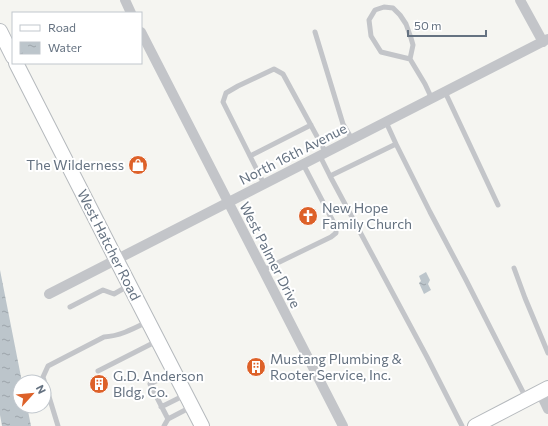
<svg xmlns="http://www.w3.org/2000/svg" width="548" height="426" viewBox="0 0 548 426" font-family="Commissioner,sans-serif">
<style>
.water{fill:url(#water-ripples)}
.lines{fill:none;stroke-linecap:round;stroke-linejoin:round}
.secondary-casing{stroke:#b5b9bd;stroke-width:16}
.lane{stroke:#c3c5c9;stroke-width:5}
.street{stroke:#c3c5c9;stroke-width:10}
.secondary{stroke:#fff;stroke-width:14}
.labels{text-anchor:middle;stroke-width:4;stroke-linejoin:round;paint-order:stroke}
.street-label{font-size:14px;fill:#657281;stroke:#fff}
.poi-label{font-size:14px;fill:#657281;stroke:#fff;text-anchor:start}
</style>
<defs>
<pattern id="water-ripples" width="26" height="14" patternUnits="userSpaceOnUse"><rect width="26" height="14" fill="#bcc5cb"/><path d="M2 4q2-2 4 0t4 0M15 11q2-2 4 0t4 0" fill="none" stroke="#9ca4aa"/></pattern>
</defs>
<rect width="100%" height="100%" fill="#f5f5f1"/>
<!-- water -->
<path class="water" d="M 0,270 L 22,382 L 20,382 L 20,406 L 27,406 L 31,426 L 2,426 L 0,415 Z
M 426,272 L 430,280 L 428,284 L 431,290 L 424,294 L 419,283 L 421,281 L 419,276 Z"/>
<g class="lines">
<defs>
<path id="secondary" d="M 0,31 L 13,57
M 16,63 L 116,259 L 202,426
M 475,426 L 548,388"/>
</defs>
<!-- secondary casing -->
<use href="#secondary" class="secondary-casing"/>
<!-- lane -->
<path class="lane" d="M 315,32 L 343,124 L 352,139
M 410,59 L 381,52 L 371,36 L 369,20 L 375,10 L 384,7 L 393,8 L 400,15 L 406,24 L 411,38 L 413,45 L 410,59 L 425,84 L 432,99
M 445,92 L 498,205
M 386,122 L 396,144
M 250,156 L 311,125
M 320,156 L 330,176
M 264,184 L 223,102 L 226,93 L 238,86 L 274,69 L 283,74 L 326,153
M 514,268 L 525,298 L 548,353
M 263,270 L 331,237 L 336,233 L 336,227 L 303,164
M 70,307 L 103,290 L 114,294 L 128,286
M 98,371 L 157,341
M 161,407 L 185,395
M 168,419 L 150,384 L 173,373
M 58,426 L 43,377 L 48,366 L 104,337 C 120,336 133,329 147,322
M 164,426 L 168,419 L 191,407
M 462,426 L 427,357 L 330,176 L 396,144 L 430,212 L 466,280 L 526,398"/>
<!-- street -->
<path class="street" d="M 125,0 L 131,13
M 520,0 L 543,42
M 141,32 L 343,426
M 49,294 L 548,39
M 540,392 L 548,409"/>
<!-- secondary -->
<use href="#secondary" class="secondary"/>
</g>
<!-- icons -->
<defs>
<symbol id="shop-disc" viewBox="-11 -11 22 22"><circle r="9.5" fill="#dd6129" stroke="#fff"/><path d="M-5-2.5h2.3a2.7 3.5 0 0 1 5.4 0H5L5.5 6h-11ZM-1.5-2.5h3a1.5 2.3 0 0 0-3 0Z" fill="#fff"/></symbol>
<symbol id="church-disc" viewBox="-11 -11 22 22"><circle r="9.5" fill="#dd6129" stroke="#fff"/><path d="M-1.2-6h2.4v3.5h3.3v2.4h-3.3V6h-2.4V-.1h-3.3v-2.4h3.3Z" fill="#fff"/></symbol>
<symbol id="building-disc" viewBox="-11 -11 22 22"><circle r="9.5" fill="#dd6129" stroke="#fff"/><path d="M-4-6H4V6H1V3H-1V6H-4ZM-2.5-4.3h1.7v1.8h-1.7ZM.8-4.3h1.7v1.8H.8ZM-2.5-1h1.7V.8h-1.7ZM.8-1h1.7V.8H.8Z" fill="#fff"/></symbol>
</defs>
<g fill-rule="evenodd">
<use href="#shop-disc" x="127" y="154" width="22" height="22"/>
<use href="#church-disc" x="297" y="205" width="22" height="22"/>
<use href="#building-disc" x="245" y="356" width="22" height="22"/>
<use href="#building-disc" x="88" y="373" width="22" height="22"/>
</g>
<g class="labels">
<!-- street labels -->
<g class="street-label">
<text transform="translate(293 154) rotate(-27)" y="5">North 16th Avenue</text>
<text transform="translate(109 245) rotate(63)" y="5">West Hatcher Road</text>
<text transform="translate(270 255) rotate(63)" y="5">West Palmer Drive</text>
</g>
<!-- poi labels -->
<g class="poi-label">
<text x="124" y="170" text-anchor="end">The Wilderness</text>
<text x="322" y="213">New Hope<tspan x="322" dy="16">Family Church</tspan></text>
<text x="270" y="364">Mustang Plumbing &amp;<tspan x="270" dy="16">Rooter Service, Inc.</tspan></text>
<text x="113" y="381">G.D. Anderson<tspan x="113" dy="16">Bldg, Co.</tspan></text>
</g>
</g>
<!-- legend -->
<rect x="12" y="12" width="130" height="52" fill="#ffffff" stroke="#c1c7cd"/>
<rect x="20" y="25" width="20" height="6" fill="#ffffff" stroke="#c1c7cd"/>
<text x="48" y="32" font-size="12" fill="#657281">Road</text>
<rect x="20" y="42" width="20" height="12" fill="url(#water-ripples)" stroke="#c1c7cd"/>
<text x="48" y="52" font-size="12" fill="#657281">Water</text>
<!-- north arrow -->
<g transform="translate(32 394) rotate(63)"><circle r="19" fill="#ffffff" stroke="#c1c7cd"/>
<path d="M0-3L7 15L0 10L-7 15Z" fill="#dd6129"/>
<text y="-6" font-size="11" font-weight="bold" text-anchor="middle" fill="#657281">N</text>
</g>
<!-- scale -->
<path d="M408 30v6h78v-6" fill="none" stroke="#657281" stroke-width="2"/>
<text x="414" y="30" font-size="12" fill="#657281" stroke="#ffffff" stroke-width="3" paint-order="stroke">50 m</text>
</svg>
